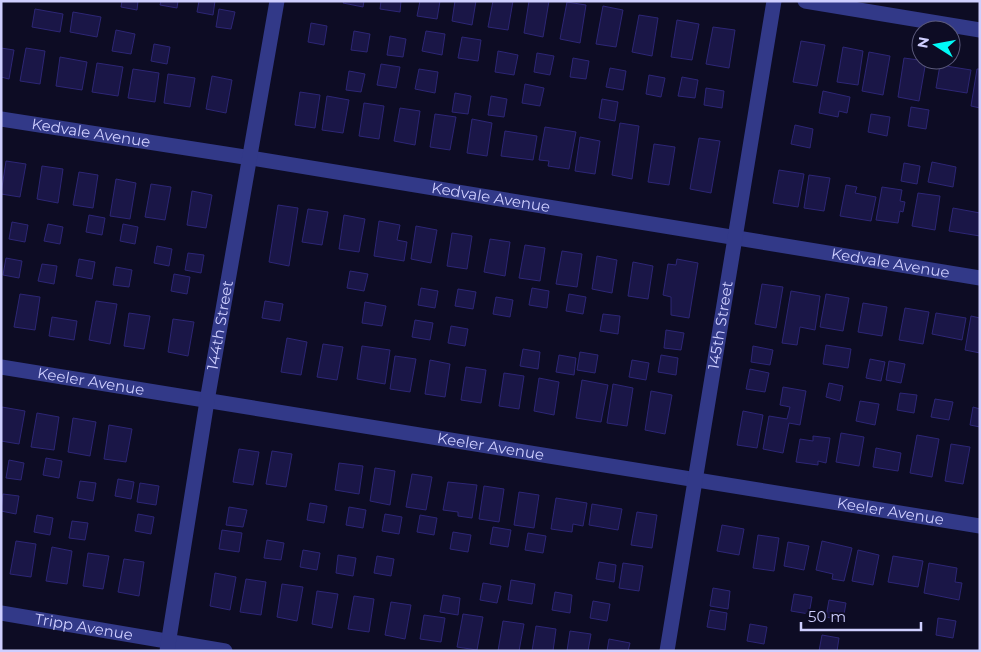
<svg xmlns="http://www.w3.org/2000/svg" width="981" height="652" viewBox="0 0 981 652" font-family="Montserrat,sans-serif">
<style>
.building{fill:#1a1647;stroke:#2d2675}
.lines{fill:none;stroke-linecap:round;stroke-linejoin:round}
.street{stroke:#323988;stroke-width:15}
.labels{text-anchor:middle;stroke-width:5;stroke-linejoin:round;paint-order:stroke}
.street-label{font-size:15px;fill:#cfcfff;stroke:#0d0c24}
</style>
<rect width="100%" height="100%" fill="#0d0c24"/>
<!-- building -->
<path class="building" d="M 122,1 L 138,1 L 137,10 L 121,7 Z
M 161,1 L 178,1 L 177,8 L 160,5 Z
M 199,1 L 215,1 L 213,15 L 197,12 Z
M 344,1 L 364,1 L 363,7 L 343,3 Z
M 381,1 L 401,1 L 400,12 L 380,9 Z
M 420,1 L 440,1 L 437,19 L 417,16 Z
M 455,1 L 476,1 L 472,25 L 452,21 Z
M 493,1 L 513,1 L 508,30 L 488,27 Z
M 529,1 L 549,1 L 543,37 L 524,33 Z
M 567,2 L 586,5 L 580,43 L 560,39 Z
M 603,6 L 623,10 L 616,47 L 596,44 Z
M 35,9 L 63,14 L 60,32 L 32,27 Z
M 219,9 L 235,12 L 231,29 L 216,27 Z
M 73,12 L 101,17 L 97,37 L 70,32 Z
M 639,15 L 658,18 L 652,56 L 632,52 Z
M 677,20 L 699,24 L 692,60 L 671,57 Z
M 311,23 L 327,26 L 324,45 L 308,42 Z
M 713,27 L 735,30 L 729,68 L 706,64 Z
M 116,30 L 135,34 L 131,54 L 112,51 Z
M 354,31 L 370,34 L 367,52 L 351,50 Z
M 426,31 L 445,34 L 442,55 L 422,51 Z
M 390,36 L 406,39 L 403,57 L 387,55 Z
M 462,37 L 481,40 L 478,61 L 458,58 Z
M 801,41 L 825,45 L 817,86 L 793,82 Z
M 154,44 L 170,47 L 167,64 L 151,61 Z
M 843,47 L 863,51 L 858,85 L 837,82 Z
M 1,48 L 14,50 L 9,79 L 1,77 Z
M 26,48 L 45,51 L 40,84 L 20,81 Z
M 498,51 L 518,55 L 514,75 L 495,72 Z
M 869,52 L 890,56 L 883,95 L 862,91 Z
M 537,53 L 554,56 L 550,75 L 534,72 Z
M 60,57 L 87,62 L 82,90 L 56,86 Z
M 573,58 L 589,61 L 586,79 L 570,77 Z
M 904,58 L 926,61 L 919,101 L 898,97 Z
M 97,63 L 123,67 L 118,96 L 92,92 Z
M 381,64 L 400,67 L 396,88 L 377,85 Z
M 940,65 L 971,70 L 967,93 L 936,88 Z
M 610,68 L 626,71 L 623,90 L 606,87 Z
M 133,69 L 159,73 L 155,102 L 128,98 Z
M 419,69 L 438,72 L 435,93 L 415,89 Z
M 977,69 L 980,69 L 980,108 L 971,106 Z
M 349,71 L 365,74 L 361,92 L 346,90 Z
M 168,74 L 195,78 L 190,107 L 164,103 Z
M 649,75 L 665,78 L 661,97 L 646,94 Z
M 212,76 L 232,80 L 226,113 L 206,109 Z
M 682,77 L 698,80 L 695,98 L 678,96 Z
M 525,84 L 544,88 L 540,106 L 522,103 Z
M 706,88 L 724,91 L 722,108 L 704,105 Z
M 823,91 L 850,97 L 847,113 L 839,111 L 838,117 L 819,113 Z
M 300,92 L 320,95 L 315,128 L 295,125 Z
M 455,93 L 471,96 L 468,114 L 452,112 Z
M 327,96 L 349,100 L 343,133 L 322,130 Z
M 491,96 L 507,99 L 504,117 L 488,115 Z
M 602,99 L 618,102 L 615,121 L 599,118 Z
M 364,103 L 384,106 L 379,139 L 359,136 Z
M 911,107 L 929,110 L 926,129 L 908,126 Z
M 400,108 L 420,111 L 415,145 L 394,141 Z
M 435,114 L 456,117 L 450,150 L 430,147 Z
M 871,114 L 890,117 L 887,136 L 868,132 Z
M 472,119 L 492,123 L 487,156 L 467,153 Z
M 620,123 L 639,126 L 632,179 L 612,175 Z
M 795,125 L 813,129 L 810,148 L 791,144 Z
M 545,127 L 576,132 L 569,169 L 548,166 L 549,161 L 539,160 Z
M 505,131 L 537,136 L 533,160 L 501,156 Z
M 580,137 L 600,141 L 595,174 L 575,171 Z
M 699,138 L 720,141 L 711,193 L 690,189 Z
M 654,144 L 675,147 L 669,185 L 648,182 Z
M 6,161 L 26,164 L 20,197 L 1,194 Z
M 932,162 L 956,167 L 953,187 L 928,182 Z
M 904,163 L 920,166 L 917,184 L 901,181 Z
M 42,166 L 63,169 L 58,203 L 37,199 Z
M 779,170 L 804,174 L 798,207 L 773,203 Z
M 79,172 L 98,175 L 93,208 L 73,205 Z
M 809,175 L 830,178 L 824,211 L 804,208 Z
M 116,179 L 136,183 L 130,219 L 110,216 Z
M 151,184 L 171,187 L 165,220 L 145,217 Z
M 846,185 L 857,187 L 855,193 L 876,197 L 871,221 L 840,216 Z
M 882,187 L 902,190 L 900,201 L 905,202 L 903,212 L 900,211 L 898,223 L 876,220 Z
M 192,191 L 212,195 L 206,228 L 187,225 Z
M 918,193 L 940,196 L 935,230 L 912,226 Z
M 278,205 L 298,208 L 289,266 L 269,262 Z
M 953,208 L 980,213 L 980,236 L 949,231 Z
M 308,209 L 328,212 L 322,245 L 302,242 Z
M 89,215 L 105,218 L 102,235 L 86,232 Z
M 344,215 L 365,219 L 359,252 L 339,249 Z
M 379,221 L 400,225 L 397,240 L 407,242 L 404,261 L 374,256 Z
M 12,222 L 28,225 L 25,242 L 9,239 Z
M 48,224 L 63,227 L 60,244 L 44,241 Z
M 123,224 L 138,227 L 135,244 L 120,241 Z
M 416,226 L 437,230 L 431,263 L 411,259 Z
M 452,233 L 472,236 L 467,269 L 447,266 Z
M 490,239 L 510,242 L 505,276 L 484,272 Z
M 525,245 L 545,248 L 540,281 L 519,278 Z
M 157,246 L 172,249 L 169,266 L 154,263 Z
M 562,251 L 582,254 L 577,287 L 556,284 Z
M 188,253 L 204,255 L 201,273 L 185,270 Z
M 597,256 L 617,260 L 612,293 L 592,289 Z
M 6,258 L 22,261 L 19,278 L 3,275 Z
M 79,259 L 95,262 L 92,279 L 76,276 Z
M 677,259 L 698,263 L 689,318 L 671,315 L 671,297 L 663,295 L 668,264 L 676,265 Z
M 633,262 L 653,266 L 648,299 L 628,296 Z
M 42,264 L 57,266 L 54,284 L 38,281 Z
M 116,267 L 132,270 L 129,287 L 113,285 Z
M 350,271 L 368,274 L 364,291 L 347,288 Z
M 174,274 L 190,277 L 187,294 L 171,291 Z
M 762,284 L 783,287 L 776,328 L 755,324 Z
M 421,288 L 438,291 L 435,308 L 418,305 Z
M 532,288 L 549,291 L 547,308 L 529,305 Z
M 458,289 L 476,292 L 473,309 L 455,306 Z
M 791,291 L 820,296 L 815,330 L 800,327 L 797,345 L 782,343 Z
M 20,294 L 40,297 L 35,330 L 14,327 Z
M 569,294 L 586,297 L 583,314 L 566,311 Z
M 826,294 L 849,298 L 843,331 L 820,327 Z
M 496,297 L 513,300 L 510,317 L 493,314 Z
M 96,301 L 117,304 L 110,344 L 89,340 Z
M 265,301 L 283,304 L 280,321 L 262,318 Z
M 365,302 L 386,306 L 382,326 L 362,323 Z
M 863,303 L 887,307 L 882,336 L 858,332 Z
M 905,308 L 929,312 L 923,344 L 899,340 Z
M 129,313 L 150,316 L 144,349 L 124,346 Z
M 936,313 L 966,318 L 962,340 L 932,334 Z
M 603,314 L 620,316 L 618,334 L 600,331 Z
M 971,316 L 980,318 L 980,353 L 965,350 Z
M 52,317 L 77,321 L 74,340 L 49,336 Z
M 173,319 L 194,322 L 188,356 L 168,352 Z
M 415,320 L 433,323 L 430,340 L 412,337 Z
M 451,326 L 468,329 L 465,346 L 448,343 Z
M 666,330 L 684,333 L 681,350 L 664,348 Z
M 287,338 L 307,342 L 301,375 L 281,372 Z
M 323,344 L 343,347 L 337,380 L 317,377 Z
M 826,345 L 851,349 L 848,368 L 823,364 Z
M 362,346 L 390,350 L 385,384 L 357,379 Z
M 753,346 L 773,350 L 770,365 L 751,362 Z
M 523,349 L 540,352 L 538,369 L 520,366 Z
M 580,352 L 598,355 L 595,373 L 577,370 Z
M 559,355 L 576,358 L 574,375 L 556,372 Z
M 661,355 L 678,358 L 676,375 L 658,372 Z
M 395,356 L 416,359 L 410,392 L 390,389 Z
M 870,359 L 885,362 L 881,381 L 866,378 Z
M 430,360 L 450,364 L 445,397 L 425,394 Z
M 632,360 L 649,363 L 646,380 L 629,377 Z
M 889,361 L 905,364 L 901,383 L 886,380 Z
M 466,367 L 486,370 L 481,403 L 461,400 Z
M 750,369 L 769,373 L 765,392 L 746,389 Z
M 504,373 L 524,376 L 519,409 L 499,406 Z
M 539,378 L 559,382 L 554,415 L 534,411 Z
M 582,380 L 608,385 L 601,422 L 576,418 Z
M 829,383 L 843,386 L 840,401 L 826,397 Z
M 613,384 L 633,388 L 627,426 L 607,423 Z
M 783,387 L 806,391 L 800,425 L 789,423 L 783,453 L 763,449 L 769,416 L 787,419 L 790,407 L 780,405 Z
M 651,391 L 672,395 L 665,434 L 645,430 Z
M 900,393 L 917,395 L 914,413 L 897,410 Z
M 935,399 L 953,402 L 949,420 L 931,417 Z
M 860,401 L 879,404 L 875,425 L 856,421 Z
M 2,407 L 25,411 L 19,444 L 1,441 Z
M 973,407 L 980,409 L 980,427 L 970,425 Z
M 743,411 L 763,415 L 757,448 L 737,445 Z
M 37,413 L 59,417 L 54,450 L 31,447 Z
M 73,418 L 96,422 L 90,456 L 68,452 Z
M 109,425 L 132,429 L 126,462 L 104,459 Z
M 841,433 L 864,437 L 859,466 L 836,462 Z
M 917,435 L 939,439 L 932,477 L 910,473 Z
M 813,436 L 830,438 L 826,463 L 818,461 L 818,465 L 796,462 L 800,439 L 813,441 Z
M 951,444 L 970,447 L 963,484 L 945,481 Z
M 876,448 L 901,453 L 898,471 L 873,467 Z
M 239,449 L 259,452 L 253,485 L 233,482 Z
M 272,451 L 292,454 L 286,487 L 266,484 Z
M 46,458 L 62,461 L 59,478 L 43,475 Z
M 9,460 L 24,463 L 21,480 L 6,478 Z
M 339,463 L 363,466 L 359,494 L 335,490 Z
M 375,468 L 395,471 L 390,505 L 370,501 Z
M 412,474 L 432,477 L 426,510 L 406,507 Z
M 118,479 L 134,482 L 131,499 L 115,496 Z
M 80,481 L 96,483 L 93,501 L 77,498 Z
M 448,482 L 477,485 L 472,518 L 458,516 L 458,512 L 443,510 Z
M 140,483 L 159,486 L 156,505 L 137,502 Z
M 484,486 L 504,489 L 499,522 L 479,519 Z
M 519,492 L 539,495 L 534,528 L 514,525 Z
M 3,494 L 19,496 L 16,514 L 1,511 Z
M 556,498 L 587,503 L 583,526 L 573,524 L 572,532 L 551,529 Z
M 310,503 L 327,506 L 324,523 L 307,520 Z
M 592,504 L 622,509 L 618,530 L 589,525 Z
M 229,507 L 247,510 L 243,527 L 226,525 Z
M 349,507 L 366,510 L 363,528 L 346,525 Z
M 637,512 L 657,515 L 652,548 L 631,545 Z
M 138,514 L 154,517 L 151,534 L 135,531 Z
M 385,514 L 402,517 L 399,534 L 382,531 Z
M 37,515 L 53,518 L 50,535 L 34,532 Z
M 420,515 L 437,518 L 434,535 L 417,532 Z
M 72,521 L 88,523 L 85,540 L 69,538 Z
M 722,525 L 744,529 L 739,555 L 717,551 Z
M 493,527 L 511,530 L 508,547 L 490,544 Z
M 222,530 L 242,533 L 239,552 L 219,549 Z
M 453,532 L 471,535 L 468,552 L 450,549 Z
M 528,533 L 546,536 L 543,553 L 525,550 Z
M 758,535 L 779,538 L 774,571 L 753,568 Z
M 267,540 L 284,543 L 281,560 L 264,558 Z
M 16,541 L 36,544 L 31,577 L 10,574 Z
M 822,541 L 852,548 L 844,581 L 832,579 L 833,574 L 816,570 Z
M 788,542 L 809,546 L 804,570 L 784,566 Z
M 52,547 L 72,551 L 67,584 L 46,581 Z
M 303,550 L 320,553 L 317,570 L 300,567 Z
M 858,550 L 879,555 L 873,585 L 852,581 Z
M 88,553 L 109,556 L 103,589 L 83,586 Z
M 338,555 L 356,558 L 353,576 L 336,573 Z
M 377,556 L 394,559 L 391,576 L 374,573 Z
M 893,556 L 923,561 L 918,587 L 888,582 Z
M 124,559 L 144,562 L 139,596 L 118,592 Z
M 599,562 L 616,565 L 614,582 L 596,579 Z
M 623,563 L 643,566 L 639,591 L 619,588 Z
M 929,563 L 957,568 L 955,582 L 962,583 L 959,600 L 924,593 Z
M 215,573 L 236,577 L 230,610 L 210,606 Z
M 246,579 L 266,582 L 261,615 L 240,612 Z
M 511,580 L 535,584 L 532,604 L 508,600 Z
M 483,583 L 501,586 L 497,603 L 480,600 Z
M 282,584 L 303,587 L 297,621 L 277,617 Z
M 713,588 L 730,591 L 728,609 L 710,606 Z
M 317,591 L 338,594 L 332,628 L 312,624 Z
M 555,592 L 572,595 L 570,613 L 552,610 Z
M 794,594 L 812,597 L 809,614 L 791,611 Z
M 443,595 L 460,598 L 458,615 L 440,612 Z
M 354,596 L 374,599 L 369,632 L 348,629 Z
M 829,600 L 846,603 L 843,620 L 826,617 Z
M 593,601 L 610,604 L 607,621 L 590,618 Z
M 391,602 L 411,605 L 405,639 L 385,635 Z
M 710,610 L 727,613 L 725,630 L 707,627 Z
M 463,614 L 483,617 L 477,650 L 457,647 Z
M 424,615 L 445,618 L 441,642 L 420,639 Z
M 938,618 L 956,621 L 953,638 L 936,635 Z
M 503,621 L 524,624 L 519,651 L 498,651 Z
M 750,624 L 767,627 L 764,644 L 747,641 Z
M 536,626 L 556,629 L 553,651 L 532,651 Z
M 570,631 L 591,634 L 588,651 L 567,651 Z
M 822,635 L 839,638 L 837,651 L 819,651 Z
M 609,639 L 630,643 L 628,651 L 607,651 Z"/>
<g class="lines">
<!-- street -->
<g class="street">
<path d="M 805,1 L 980,30"/>
<path id="s1" d="M 1,119 L 251,158 L 980,278"/>
<path id="s2" d="M 1,367 L 980,526"/>
<path id="s3" d="M 1,613 L 225,651"/>
<path id="s4" d="M 167,651 L 207,401 L 277,1"/>
<path id="s5" d="M 667,651 L 774,1"/>
</g>
</g>
<g class="labels">
<!-- street labels -->
<g class="street-label">
<text dy="5" stroke="none"><textPath href="#s1" startOffset="91">Kedvale Avenue</textPath></text>
<text dy="5" stroke="none"><textPath href="#s1" startOffset="496">Kedvale Avenue</textPath></text>
<text dy="5" stroke="none"><textPath href="#s1" startOffset="901">Kedvale Avenue</textPath></text>
<text dy="5" stroke="none"><textPath href="#s4" startOffset="330">144th Street</textPath></text>
<text dy="5" stroke="none"><textPath href="#s5" startOffset="330">145th Street</textPath></text>
<text dy="5" stroke="none"><textPath href="#s2" startOffset="91">Keeler Avenue</textPath></text>
<text dy="5" stroke="none"><textPath href="#s2" startOffset="496">Keeler Avenue</textPath></text>
<text dy="5" stroke="none"><textPath href="#s2" startOffset="901">Keeler Avenue</textPath></text>
<text dy="5" stroke="none"><textPath href="#s3" startOffset="84">Tripp Avenue</textPath></text>
</g>
</g>
<!-- border -->
<rect width="981" height="652" fill="none" stroke="#cfcfff" stroke-width="5"/>
<!-- north arrow -->
<g transform="translate(936 45) rotate(281)"><circle r="24" fill="#0d0c24" stroke="#5b5a7c"/>
<path d="M0-4L9 19L0 12L-9 19Z" fill="#00faf7"/>
<text y="-8" font-size="14" font-weight="bold" text-anchor="middle" fill="#cfcfff">N</text>
</g>
<!-- scale -->
<path d="M801 622v8h120v-8" fill="none" stroke="#cfcfff" stroke-width="2.5"/>
<text x="808" y="622" font-size="15" fill="#cfcfff" stroke="#0d0c24" stroke-width="4" paint-order="stroke">50 m</text>
</svg>
